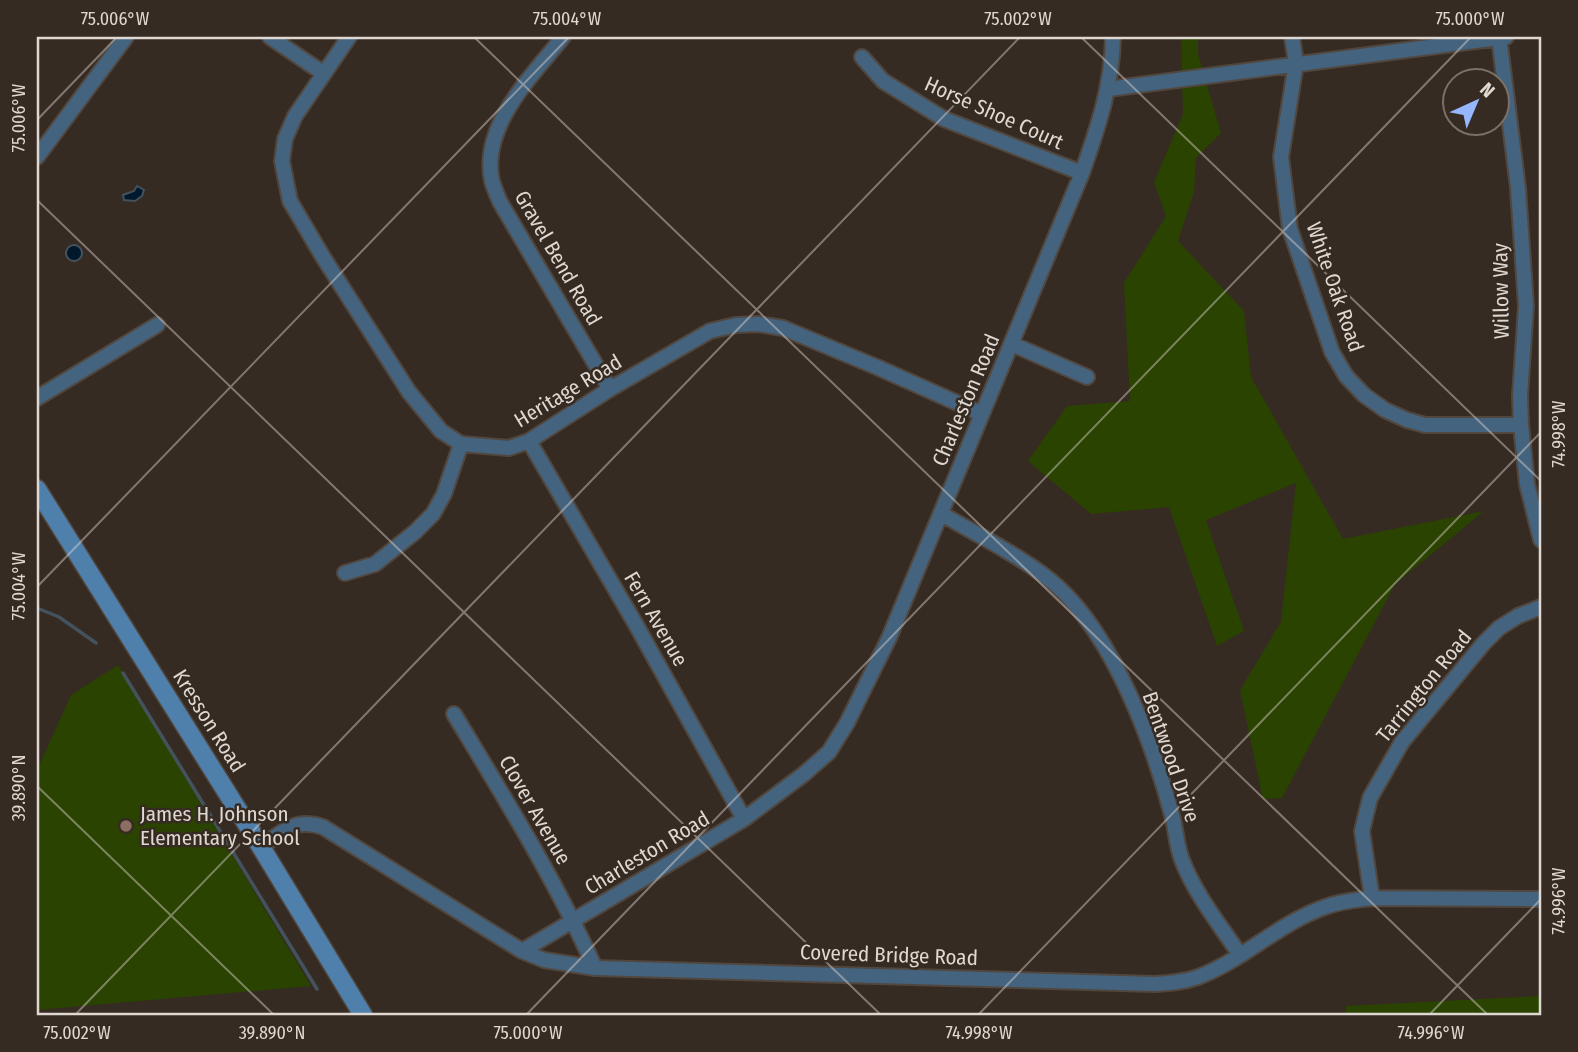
<svg xmlns="http://www.w3.org/2000/svg" width="1578" height="1052" viewBox="0 0 1578 1052" font-family="'Fira Sans Condensed',sans-serif">
<style>
.green{fill:#2a4300}
.water{fill:#00182b;stroke:#43525d;stroke-width:2}
.lines{fill:none;stroke-linecap:round;stroke-linejoin:round}
.stream{stroke:#43525d;stroke-width:3.5}
.street-casing{stroke:#51473e;stroke-width:18}
.secondary-casing{stroke:#51473e;stroke-width:21}
.street{stroke:#44637e;stroke-width:14}
.secondary{stroke:#4f80ac;stroke-width:18}
.ticks{fill:none;stroke:#dfd8d2;stroke-width:2;stroke-opacity:0.45}
.education-dot{fill:#8d6e63;stroke:#362b22;stroke-width:2.5}
.labels{text-anchor:middle;stroke-width:5;stroke-linejoin:round;paint-order:stroke}
.street-label{font-size:21px;fill:#dfd8d2;stroke:#362b22}
.poi-label{font-size:21px;fill:#dfd8d2;stroke:#362b22;text-anchor:start}
.neatline{fill:none;stroke:#dfd8d2;stroke-width:2.5}
.ticks-label{font-size:18px;text-anchor:middle;fill:#dfd8d2}
</style>
<rect width="100%" height="100%" fill="#362b22"/>
<!-- green -->
<path class="green" d="M 1181,37 L 1198,37 L 1198,54 L 1221,133 L 1196,158 L 1194,192 L 1178,241 L 1244,311 L 1251,377 L 1343,539 L 1484,511 L 1395,584 L 1282,798 L 1263,799 L 1240,690 L 1281,622 L 1296,483 L 1206,520 L 1244,631 L 1217,646 L 1169,507 L 1091,514 L 1028,461 L 1067,406 L 1130,401 L 1124,283 L 1166,216 L 1154,182 L 1183,114 Z
M 118,665 L 311,986 L 37,1010 L 37,770 L 71,695 Z
M 1541,996 L 1541,1015 L 1346,1015 L 1346,1006 Z"/>
<!-- water -->
<path class="water" d="M 137,186 L 144,190 L 142,196 L 135,201 L 124,200 L 123,195 L 134,191 Z
M66 253a8 8 0 1 1 16 0a8 8 0 1 1-16 0Z"/>
<g class="lines">
<!-- stream -->
<path class="stream" d="M 37,608 L 59,617 L 96,643
M 123,673 L 317,989"/>
<defs>
<path id="street" d="M 270,37 L 323,73
M 349,37 L 295,116 L 285,139 L 282,161 L 290,201 L 323,257 L 409,392 L 441,431 L 461,444 L 509,448 L 529,441 L 610,389 L 710,331 L 736,325 L 758,324 L 783,328 L 879,368 L 982,414
M 563,37 C 532,76 480,126 492,181 C 494,188 497,195 500,202 L 610,389
M 1292,37 L 1296,63 L 1281,157 L 1290,229 L 1332,352 L 1346,376 L 1364,395 L 1385,410 L 1407,420 L 1425,425 L 1521,425
M 1499,37 L 1518,188 L 1526,306 L 1520,396 L 1521,425 L 1527,484 L 1541,540
M 862,57 L 883,81 L 944,119 L 1082,173
M 1108,89 L 1506,37
M 37,157 L 126,37
M 1012,344 L 1087,377
M 37,398 L 157,325
M 529,441 L 635,623 L 744,819
M 942,514 C 977,535 1029,560 1058,587 C 1115,639 1154,746 1173,819 C 1176,832 1177,847 1182,860 C 1195,894 1220,925 1240,955
M 345,573 L 375,564 L 415,532 L 433,514 L 444,494 L 461,444
M 454,714 C 504,797 555,879 595,968
M 261,847 C 284,831 294,818 323,827 L 522,951 L 544,960 L 595,968 L 1155,984 C 1170,983 1184,982 1198,977 C 1243,960 1279,923 1325,907 C 1340,901 1356,900 1372,898 L 1541,899
M 1372,898 L 1362,831 L 1370,798 L 1402,742 L 1483,644 L 1499,628 L 1518,616 L 1541,607
M 522,951 L 744,819 L 804,774 L 829,752 L 847,723 L 889,638 L 1082,173 C 1098,127 1112,87 1113,37"/>
<path id="secondary" d="M 37,489 L 261,847 L 363,1015"/>
</defs>
<!-- street casing -->
<use href="#street" class="street-casing"/>
<!-- secondary casing -->
<use href="#secondary" class="secondary-casing"/>
<!-- street -->
<use href="#street" class="street"/>
<!-- secondary -->
<use href="#secondary" class="secondary"/>
</g>
<!-- ticks -->
<path class="ticks" d="M 474,37 L 1488,1015M 1081,37 L 1541,481M 37,120 L 117,37M 37,200 L 881,1015M 37,587 L 569,37M 37,786 L 274,1015M 75,1015 L 1020,37M 526,1015 L 1471,37M 978,1015 L 1541,432M 1429,1015 L 1541,899"/>
<!-- markers -->
<circle class="education-dot" cx="126" cy="826" r="7"/>
<g class="labels">
<!-- street labels -->
<g class="street-label">
<text transform="translate(994 113) rotate(24)" y="7">Horse Shoe Court</text>
<text transform="translate(558 258) rotate(60)" y="7">Gravel Bend Road</text>
<text transform="translate(1335 287) rotate(71)" y="7">White Oak Road</text>
<text transform="translate(1501 291) rotate(-91)" y="7">Willow Way</text>
<text transform="translate(568 391) rotate(-31)" y="7">Heritage Road</text>
<text transform="translate(966 400) rotate(-67)" y="7">Charleston Road</text>
<text transform="translate(656 619) rotate(60)" y="7">Fern Avenue</text>
<text transform="translate(1424 686) rotate(-51)" y="7">Tarrington Road</text>
<text transform="translate(209 721) rotate(58)" y="7">Kresson Road</text>
<text transform="translate(1171 757) rotate(71)" y="7">Bentwood Drive</text>
<text transform="translate(535 810) rotate(60)" y="7">Clover Avenue</text>
<text transform="translate(647 853) rotate(-31)" y="7">Charleston Road</text>
<text transform="translate(889 955) rotate(2)" y="7">Covered Bridge Road</text>
</g>
<!-- poi labels -->
<g class="poi-label">
<text x="140" y="821">James H. Johnson<tspan x="140" dy="24">Elementary School</tspan></text>
</g>
</g>
<!-- border -->
<rect width="1578" height="1052" fill="none" stroke="#362b22" stroke-width="77"/>
<!-- north arrow -->
<g transform="translate(1476 102) rotate(44)"><circle r="33" fill="#362b22" stroke="#7a7068" stroke-width="2"/>
<path d="M0-5L12 26L0 18L-12 26Z" fill="#96b6fd"/>
<text y="-10" font-size="19" font-weight="bold" text-anchor="middle" fill="#dfd8d2">N</text>
</g>
<rect x="38" y="38" width="1502" height="976" class="neatline"/>
<g class="ticks-label">
<text x="115" y="25">75.006°W</text>
<text x="567" y="25">75.004°W</text>
<text x="1018" y="25">75.002°W</text>
<text x="1470" y="25">75.000°W</text>
<text transform="translate(19 118) rotate(-90)" y="6">75.006°W</text>
<text transform="translate(1559 434) rotate(-90)" y="6">74.998°W</text>
<text transform="translate(19 586) rotate(-90)" y="6">75.004°W</text>
<text transform="translate(19 788) rotate(-90)" y="6">39.890°N</text>
<text transform="translate(1559 901) rotate(-90)" y="6">74.996°W</text>
<text x="77" y="1039">75.002°W</text>
<text x="272" y="1039">39.890°N</text>
<text x="528" y="1039">75.000°W</text>
<text x="979" y="1039">74.998°W</text>
<text x="1431" y="1039">74.996°W</text>
</g>
</svg>
